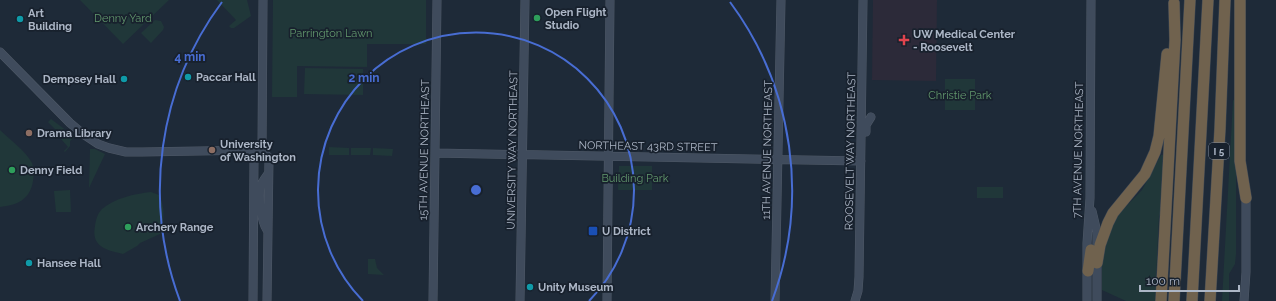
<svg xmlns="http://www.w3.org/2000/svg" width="1276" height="301" viewBox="0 0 1276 301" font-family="Raleway,sans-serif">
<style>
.medical{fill:#2c2a39}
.green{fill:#203739}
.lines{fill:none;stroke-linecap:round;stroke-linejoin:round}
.secondary-casing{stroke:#4f5967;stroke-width:9}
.highway-casing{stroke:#3c4653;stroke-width:12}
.secondary{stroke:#3f4b5c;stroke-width:8}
.highway{stroke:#70624e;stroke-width:11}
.ring{fill:none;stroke:#486dd3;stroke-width:2}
.leisure-dot{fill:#2e9e5b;stroke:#18212d;stroke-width:1.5}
.culture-dot{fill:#0f9aa8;stroke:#18212d;stroke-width:1.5}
.health-dot{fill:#e0444e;stroke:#18212d;stroke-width:1.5}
.education-dot{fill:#8d6e63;stroke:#18212d;stroke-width:1.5}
.transit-dot{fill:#1a4fb4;stroke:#18212d;stroke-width:1.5}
.labels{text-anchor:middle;stroke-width:3.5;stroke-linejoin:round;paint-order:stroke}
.shield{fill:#18212d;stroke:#808998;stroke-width:1}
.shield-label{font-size:10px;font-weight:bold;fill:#acb6c6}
.poi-label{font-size:11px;font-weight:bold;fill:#acb6c6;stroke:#18212d;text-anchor:start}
.park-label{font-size:11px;fill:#62986d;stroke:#18212d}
.street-label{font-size:11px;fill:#acb6c6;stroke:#18212d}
.centre{fill:#486dd3;stroke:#18212d;stroke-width:2}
.ring-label{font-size:12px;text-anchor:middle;font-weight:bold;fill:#486dd3;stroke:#18212d;stroke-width:3.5;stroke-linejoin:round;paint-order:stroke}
</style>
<rect width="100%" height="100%" fill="#1e2a38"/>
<!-- medical -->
<path class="medical" d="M 873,0 L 937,0 L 936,81 L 872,80 Z"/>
<!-- green -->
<path class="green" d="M 80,0 L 169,0 L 123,44 Z
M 217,0 L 247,0 L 251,16 L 234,28 L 231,28 L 229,26 L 236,20 Z
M 273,0 L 426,0 L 426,44 L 367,44 L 367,67 L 297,66 L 297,97 L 272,97 Z
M 155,20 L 161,21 L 164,27 L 163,30 L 151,43 L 141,33 Z
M 305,68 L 363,69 L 363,95 L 304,94 Z
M 945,79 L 975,79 L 975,110 L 945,110 Z
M 1233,100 L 1236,101 L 1236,254 L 1235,264 L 1229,274 L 1229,301 L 1222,301 Z
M 51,119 L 75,137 L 70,141 L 70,146 L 65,152 L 64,151 L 68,147 L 61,139 L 63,137 L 48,122 Z
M 0,130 C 10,140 25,150 32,163 C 34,169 34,175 33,181 C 30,200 17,205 0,207 Z
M 329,147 L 349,148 L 349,155 L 329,155 Z
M 351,148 L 371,148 L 370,155 L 351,155 Z
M 373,148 L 393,149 L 392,156 L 373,155 Z
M 90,149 L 95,149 L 105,154 L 89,188 Z
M 1161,155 L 1163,155 L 1160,210 L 1162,212 L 1159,216 L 1155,301 L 1126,301 L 1102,290 L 1102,256 L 1111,222 L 1142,190 Z
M 619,166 L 652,166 L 652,190 L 618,190 Z
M 977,187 L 1003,187 L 1003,198 L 977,198 Z
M 70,190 L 71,212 L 56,212 L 54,191 Z
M 151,192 L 159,195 C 166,210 164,218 160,234 L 140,243 L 137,246 L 123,254 C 106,250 91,247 95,226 C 96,220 97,214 102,209 C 115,198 134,194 151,192 Z
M 368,259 L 375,259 L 377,268 L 384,275 L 368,274 Z"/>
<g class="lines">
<defs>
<path id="secondary" d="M 263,0 L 262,150 L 269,158 L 267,301
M 0,52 L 70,123 L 83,134 L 98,144 L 109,148 L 126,152 L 142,152 L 262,150
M 866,132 L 866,125 L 871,117
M 435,153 L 861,161
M 1092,211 L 1097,232 L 1097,245
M 267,230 C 261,221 258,195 261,185 C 263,181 265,178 268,174
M 1097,258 L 1097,301
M 253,301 L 254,158 L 262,150
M 433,301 L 437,0
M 520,301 L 525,0
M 607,301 L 610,0
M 775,301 L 781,0
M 855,301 L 858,291 L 859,277 L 863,0
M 1087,301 L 1087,243 L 1090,198 L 1091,0
M 1244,301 L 1246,272 L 1246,198"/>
<path id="highway" d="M 1240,0 L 1240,161 L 1246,198
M 1097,263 L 1100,245 L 1108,223 L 1113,213 L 1145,174 L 1155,152 L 1159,136 L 1167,54
M 1088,271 L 1091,250
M 1161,301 L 1175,40 L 1174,3
M 1174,301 L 1190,0
M 1192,301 L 1208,0
M 1210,301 L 1220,129 L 1225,0"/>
</defs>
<!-- secondary casing -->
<use href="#secondary" class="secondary-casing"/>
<!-- highway casing -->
<use href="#highway" class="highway-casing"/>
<!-- secondary -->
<use href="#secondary" class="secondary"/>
<!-- highway -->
<use href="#highway" class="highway"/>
</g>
<!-- distance rings -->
<g class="ring">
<path d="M363 301A158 158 0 1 1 589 301"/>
<path d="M180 301A316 316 0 0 1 222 2M730 2A316 316 0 0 1 772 301"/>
</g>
<!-- markers -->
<g class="leisure-dot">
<circle cx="537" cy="18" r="4"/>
<circle cx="12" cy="170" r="4"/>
<circle cx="128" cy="227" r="4"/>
</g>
<g class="culture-dot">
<circle cx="20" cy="19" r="4"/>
<circle cx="188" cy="77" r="4"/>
<circle cx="124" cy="79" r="4"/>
<circle cx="29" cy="263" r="4"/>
<circle cx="530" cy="287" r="4"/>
</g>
<path class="health-dot" d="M902 34h4v4h4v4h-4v4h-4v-4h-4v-4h4z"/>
<g class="education-dot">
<circle cx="29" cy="133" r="4"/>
<circle cx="212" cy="150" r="4"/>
</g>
<rect class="transit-dot" x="588" y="226" width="10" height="10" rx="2"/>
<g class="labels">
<!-- shield labels -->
<rect class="shield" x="1209" y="143" width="20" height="16" rx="3"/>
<g class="shield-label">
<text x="1219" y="155">I 5</text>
</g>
<!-- poi labels -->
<g class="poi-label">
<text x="545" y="16">Open Flight<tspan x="545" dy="13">Studio</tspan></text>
<text x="28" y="17">Art<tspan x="28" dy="13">Building</tspan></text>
<text x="913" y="38">UW Medical Center<tspan x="913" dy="13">- Roosevelt</tspan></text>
<text x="196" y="81">Paccar Hall</text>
<text x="116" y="83" text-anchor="end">Dempsey Hall</text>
<text x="37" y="137">Drama Library</text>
<text x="220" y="148">University<tspan x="220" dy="13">of Washington</tspan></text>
<text x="20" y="174">Denny Field</text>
<text x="136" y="231">Archery Range</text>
<text x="602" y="235">U District</text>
<text x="37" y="267">Hansee Hall</text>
<text x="538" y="291">Unity Museum</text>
</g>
<!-- park labels -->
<g class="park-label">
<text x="123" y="22">Denny Yard</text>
<text x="331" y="37">Parrington Lawn</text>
<text x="960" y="99">Christie Park</text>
<text x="635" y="182">Building Park</text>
</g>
<!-- street labels -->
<g class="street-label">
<text transform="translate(648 146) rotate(1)" y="4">NORTHEAST 43RD STREET</text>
<text transform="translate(424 150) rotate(-89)" y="4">15TH AVENUE NORTHEAST</text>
<text transform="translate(512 150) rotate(-89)" y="4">UNIVERSITY WAY NORTHEAST</text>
<text transform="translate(767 150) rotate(-89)" y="4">11TH AVENUE NORTHEAST</text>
<text transform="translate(1078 150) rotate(-89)" y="4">7TH AVENUE NORTHEAST</text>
<text transform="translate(850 151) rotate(-89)" y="4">ROOSEVELT WAY NORTHEAST</text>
</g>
</g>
<circle cx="476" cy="190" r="6" class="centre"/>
<g class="ring-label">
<text x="190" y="61">4 min</text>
<text x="364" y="82">2 min</text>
</g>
<!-- scale -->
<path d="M1140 285v6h99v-6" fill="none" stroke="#acb6c6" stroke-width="2"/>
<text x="1146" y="285" font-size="12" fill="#acb6c6" stroke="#18212d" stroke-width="3" paint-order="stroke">100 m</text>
</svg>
